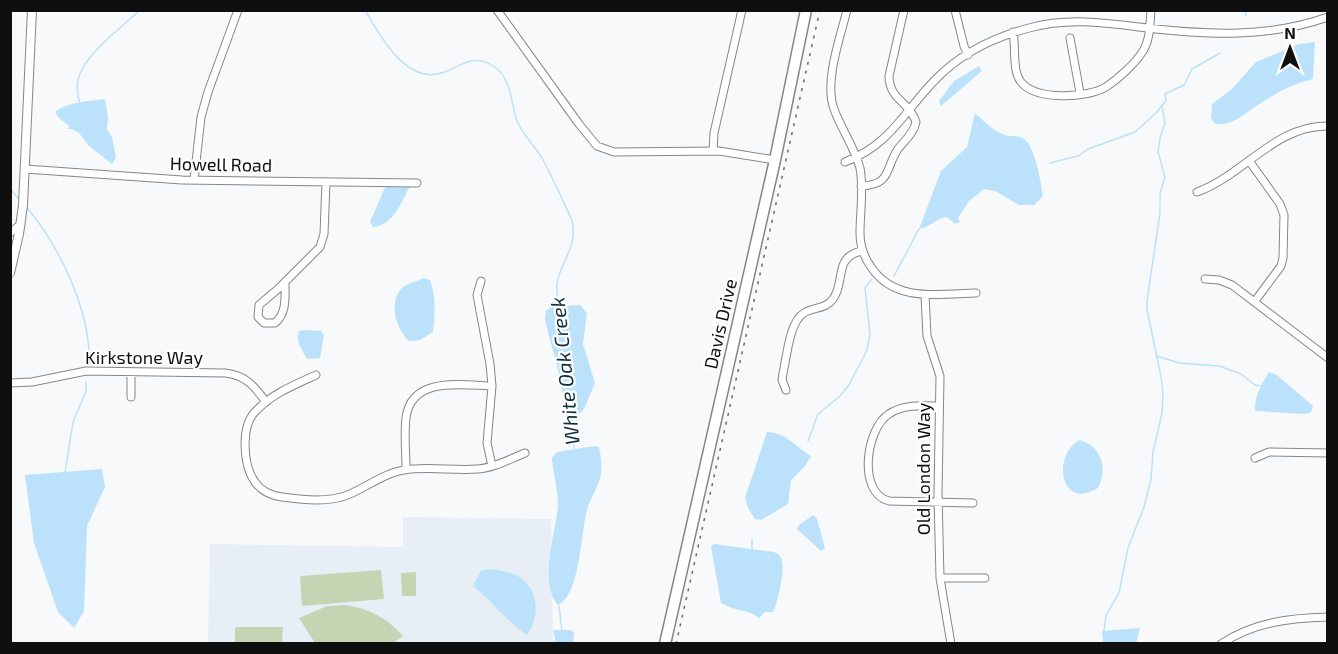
<svg xmlns="http://www.w3.org/2000/svg" width="1338" height="654" viewBox="0 0 1338 654" font-family="'Exo 2',sans-serif">
<style>
.built{fill:#e8eef6}
.green{fill:#c6d4b3}
.water{fill:#bbe2fa}
.lines{fill:none;stroke-linecap:round;stroke-linejoin:round}
.stream{stroke:#bbe2fa;stroke-width:1.5}
.minor-casing{stroke:#858687;stroke-width:9}
.tertiary-casing{stroke:#858687;stroke-width:10}
.primary-casing{stroke:#858687;stroke-width:13}
.minor{stroke:#fff;stroke-width:7}
.tertiary{stroke:#fff;stroke-width:8}
.primary{stroke:#fff;stroke-width:10}
.rail{stroke:#69696a;stroke-width:1.5;stroke-dasharray:3 6;stroke-linecap:butt}
.labels{text-anchor:middle;stroke-width:4.5;stroke-linejoin:round;paint-order:stroke}
.street-label{font-size:18px;fill:#0f0f10;stroke:#fff}
.water-label{font-size:20px;font-style:italic;fill:#0e2e40;stroke:#fff}
</style>
<rect width="100%" height="100%" fill="#f8f9fa"/>
<!-- built -->
<path class="built" d="M 403,517 L 551,519 L 553,640 L 564,640 L 564,643 L 208,644 L 210,544 L 403,547 Z"/>
<!-- green -->
<path class="green" d="M 381,570 L 384,599 L 302,606 L 300,576 Z
M 416,572 L 416,596 L 402,596 L 401,573 Z
M 344,605 C 369,608 387,618 403,636 L 393,643 L 315,643 L 299,618 L 327,606 Z
M 235,627 L 283,627 L 282,643 L 235,643 Z"/>
<!-- water -->
<path class="water" d="M 1315,42 L 1313,79 C 1295,83 1277,92 1261,103 C 1246,112 1234,126 1215,124 L 1211,118 L 1212,104 L 1232,89 L 1256,62 L 1299,44 Z
M 979,66 L 982,71 L 941,106 L 939,101 L 954,81 Z
M 105,99 L 108,117 L 107,129 L 112,137 L 116,158 L 112,164 L 89,146 L 79,133 L 72,129 L 68,129 L 69,126 L 59,118 L 55,112 C 67,102 90,101 105,99 Z
M 975,113 C 984,121 993,131 1005,135 C 1012,137 1018,135 1024,139 C 1035,146 1041,183 1043,196 L 1034,205 L 1019,205 L 995,191 L 984,189 L 969,201 L 958,218 L 960,222 L 955,224 L 947,217 C 937,218 930,227 919,229 L 941,171 L 967,147 Z
M 386,185 L 410,186 C 402,201 393,226 373,227 L 370,222 Z
M 424,278 L 430,280 C 436,296 435,314 433,332 L 420,340 L 409,341 C 396,330 388,302 402,288 C 408,283 417,281 424,278 Z
M 580,305 L 587,313 L 583,344 L 595,383 L 584,409 L 568,426 L 559,374 L 545,320 L 546,311 L 551,307 Z
M 305,330 L 321,331 L 324,335 L 320,358 L 307,359 C 302,350 295,341 299,331 Z
M 1269,372 L 1277,375 L 1313,406 L 1311,412 L 1305,414 L 1255,411 C 1254,397 1262,383 1269,372 Z
M 767,432 C 786,432 797,448 811,456 L 805,466 L 791,480 L 788,504 L 761,520 L 755,519 L 748,508 L 745,498 Z
M 1080,440 C 1102,447 1108,469 1098,488 C 1059,512 1052,453 1080,440 Z
M 594,446 L 599,447 C 601,456 602,466 601,475 C 598,488 590,498 587,510 C 581,532 580,596 558,605 C 538,583 556,532 558,505 C 558,489 553,474 552,458 L 557,452 Z
M 102,469 L 105,487 L 87,526 L 84,611 L 74,628 L 58,612 L 34,543 L 25,475 Z
M 813,515 L 817,519 L 825,548 L 821,551 L 797,529 L 799,525 Z
M 714,544 L 774,552 C 778,554 779,554 781,558 C 786,568 778,602 773,612 L 765,612 L 759,618 C 751,610 734,611 721,603 L 711,546 Z
M 488,569 C 499,570 512,572 521,578 C 540,592 539,619 527,635 C 507,622 492,601 473,586 L 481,571 Z
M 1140,628 L 1136,643 L 1103,643 L 1102,631 Z
M 556,630 L 570,630 L 574,632 L 573,643 L 556,643 L 553,631 Z"/>
<g class="lines">
<!-- stream -->
<path class="stream" d="M 365,10 C 379,35 408,87 444,72 C 464,65 474,53 495,67 C 511,78 511,103 517,121 C 523,135 534,145 542,158 C 553,178 562,199 572,220 C 578,248 561,260 557,283 C 556,291 558,299 559,306
M 1245,10 L 1246,16
M 80,104 C 78,96 76,88 78,80 C 83,55 121,28 140,10
M 1050,163 L 1078,156 L 1088,149 L 1135,132 L 1156,113 L 1166,101 L 1165,94 L 1184,85 L 1192,69 L 1220,53
M 10,189 L 20,200
M 27,208 C 59,245 91,312 89,362
M 894,276 L 919,229
M 1157,356 L 1179,363 L 1219,366 L 1241,374 L 1255,385 L 1260,386
M 573,421 L 574,449
M 808,441 L 818,414 L 840,396 L 849,385 L 867,350 L 870,334 L 865,288 L 872,279
M 65,473 L 73,422 L 86,391 L 86,382
M 752,551 L 752,540
M 559,606 L 562,631
M 1104,632 L 1106,615 L 1119,593 L 1128,548 L 1144,507 L 1151,479 L 1153,452 L 1162,413 L 1163,394 L 1161,377 L 1147,310 L 1147,301 L 1160,213 L 1160,193 L 1165,177 L 1158,152 L 1160,138 L 1165,123 L 1162,105"/>
<defs>
<path id="minor" d="M 497,10 L 579,124 L 597,146 L 614,152 L 719,151 L 775,160
M 847,10 C 840,38 824,82 834,109 C 841,129 855,148 860,168 C 864,188 860,212 860,233 C 860,245 864,257 871,267 C 895,303 939,294 976,293
M 955,10 L 964,46 L 968,55
M 1013,32 C 1016,47 1012,71 1021,82 C 1036,101 1088,98 1106,87 C 1118,79 1135,64 1143,51 C 1150,40 1150,24 1151,10
M 1070,38 L 1080,93
M 713,151 L 714,133 L 742,10
M 845,162 C 890,145 903,113 935,80 C 960,54 995,37 1029,28 C 1069,17 1107,23 1147,28 C 1209,35 1268,38 1328,17
M 1250,162 L 1280,204 L 1284,215 L 1283,258 L 1281,266 L 1255,301
M 25,169 L 182,180 L 417,183
M 194,180 L 201,117 L 208,92 L 238,10
M 861,186 C 892,185 885,168 898,149 C 905,140 914,133 916,122 C 910,102 889,100 889,76 L 904,10
M 1197,192 C 1243,176 1275,125 1328,126
M 10,233 L 21,224
M 1205,279 L 1219,280 L 1232,285 L 1328,358
M 481,281 L 477,295 L 490,364 L 492,386
M 285,282 C 285,297 287,313 275,323 L 264,323 L 258,317 L 259,305 L 278,289 L 320,247 L 324,234 L 326,182
M 925,295 L 927,336 L 940,376 L 938,494 L 940,578 L 951,644
M 131,372 L 131,397
M 316,375 C 294,385 271,394 254,413 C 241,428 243,466 255,482 C 261,491 272,496 282,497 C 304,500 330,503 350,494 C 368,486 385,473 404,470 C 428,466 454,471 478,469 C 494,468 510,459 525,453
M 10,383 L 32,382 L 86,371 L 225,373 C 246,375 255,387 266,402
M 786,390 L 782,380 L 783,373 C 787,357 789,322 804,313 C 814,307 826,309 833,299 C 846,281 833,257 862,251
M 939,406 C 922,406 903,404 889,414 C 866,428 857,493 889,501 L 973,503
M 1255,458 L 1269,452 L 1328,453
M 406,469 C 406,453 404,434 406,418 C 411,376 462,385 492,386 L 487,443 L 492,466
M 940,578 L 985,578
M 1221,644 C 1254,622 1290,618 1328,617"/>
<path id="tertiary" d="M 10,273 L 19,234 L 23,205 L 32,10"/>
<path id="primary" d="M 665,644 L 775,160 L 806,10"/>
</defs>
<!-- minor casing -->
<use href="#minor" class="minor-casing"/>
<!-- tertiary casing -->
<use href="#tertiary" class="tertiary-casing"/>
<!-- primary casing -->
<use href="#primary" class="primary-casing"/>
<!-- minor -->
<use href="#minor" class="minor"/>
<!-- tertiary -->
<use href="#tertiary" class="tertiary"/>
<!-- primary -->
<use href="#primary" class="primary"/>
<!-- rail -->
<path class="rail" d="M 676,644 L 820,10"/>
</g>
<g class="labels">
<!-- street labels -->
<g class="street-label">
<text transform="translate(221 165) rotate(1)" y="6">Howell Road</text>
<text transform="translate(721 324) rotate(-77)" y="6">Davis Drive</text>
<text x="144" y="364">Kirkstone Way</text>
<text transform="translate(924 469) rotate(-90)" y="6">Old London Way</text>
</g>
<!-- water labels -->
<g class="water-label">
<text transform="translate(565 371) rotate(-96)" y="7">White Oak Creek</text>
</g>
</g>
<!-- border -->
<rect width="1338" height="654" fill="none" stroke="#0f0f10" stroke-width="24"/>
<!-- north arrow -->
<g transform="translate(1290 48)" stroke="#ffffff" stroke-width="4.5" paint-order="stroke">
<path d="M0-4.5L10 22L0 15L-10 22Z" fill="#0f0f10"/>
<text y="-9" font-size="16" font-weight="bold" text-anchor="middle" fill="#0f0f10">N</text>
</g>
</svg>
